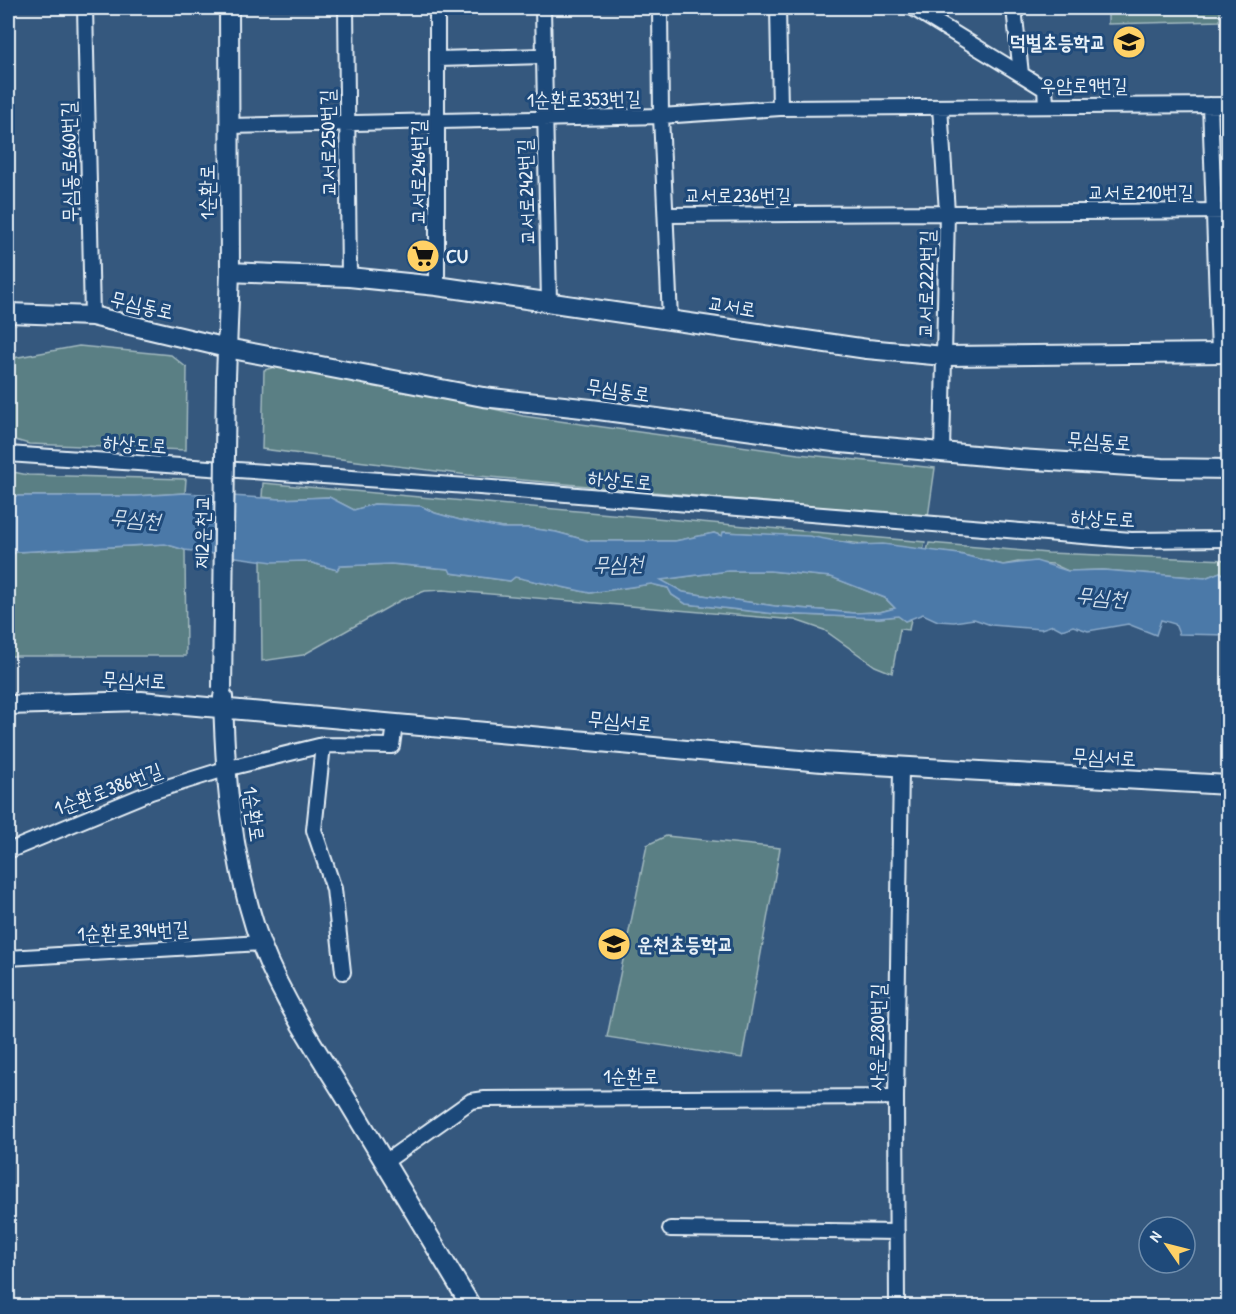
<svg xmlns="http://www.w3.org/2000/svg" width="1236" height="1314" viewBox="0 0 1236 1314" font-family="'Patrick Hand','Poor Story',sans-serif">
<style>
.green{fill:#5a7f84;stroke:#a1b8be;stroke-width:1.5}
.water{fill:#4c79a8;stroke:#8aa9c8;stroke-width:1.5;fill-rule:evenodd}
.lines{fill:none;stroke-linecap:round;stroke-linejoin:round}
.street-casing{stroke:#e8f1f8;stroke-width:18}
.secondary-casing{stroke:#e8f1f8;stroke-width:22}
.street{stroke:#1f4a7a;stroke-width:14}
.secondary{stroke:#1f4a7a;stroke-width:18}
.secondary-bridge-casing{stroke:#e8f1f8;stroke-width:22;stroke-linecap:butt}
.secondary-bridge{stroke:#1f4a7a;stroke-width:18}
.labels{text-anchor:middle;stroke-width:6;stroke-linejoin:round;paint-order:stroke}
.poi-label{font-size:20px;font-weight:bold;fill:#e8f1f8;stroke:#1f4a7a;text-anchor:start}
.street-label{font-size:20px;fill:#e8f1f8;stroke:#1f4a7a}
.water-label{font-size:21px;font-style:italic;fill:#d1dfec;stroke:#1f4a7a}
</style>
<rect width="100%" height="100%" fill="#35587e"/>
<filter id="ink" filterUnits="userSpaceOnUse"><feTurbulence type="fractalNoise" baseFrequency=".0167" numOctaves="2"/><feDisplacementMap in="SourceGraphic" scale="12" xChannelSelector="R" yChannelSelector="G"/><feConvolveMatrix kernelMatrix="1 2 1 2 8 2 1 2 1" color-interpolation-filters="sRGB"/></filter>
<g filter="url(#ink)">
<!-- green -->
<path class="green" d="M 1108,8 L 1220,8 L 1220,21 L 1108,24 Z
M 79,346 L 171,355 L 187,368 L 186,450 L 29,444 L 8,438 L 8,359 Z
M 275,367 L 448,398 L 523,416 L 798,454 L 935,468 L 928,517 L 468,475 L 262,449 L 264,370 Z
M 8,471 L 28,475 L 186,479 L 185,493 L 135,496 L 8,496 Z
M 263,483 L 925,542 L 923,551 C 857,543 791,535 724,532 L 722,536 L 714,533 L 675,541 L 589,541 L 556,532 L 529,528 L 502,528 L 460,520 L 435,513 L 421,506 L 374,504 L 354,510 L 329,497 L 280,499 L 262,497 Z
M 929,543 L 1048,553 L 1228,560 L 1228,577 L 1220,572 L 1205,578 L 1103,570 L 1068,571 L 1053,564 L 1018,562 L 1003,565 L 959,554 L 927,551 Z
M 165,544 L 185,550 L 186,656 L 8,656 L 8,557 L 16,552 Z
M 261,560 L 305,561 L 337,570 L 340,566 L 391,564 L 450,569 L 451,573 L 510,581 L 515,577 L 590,593 L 651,584 L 668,588 L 672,595 L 686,604 L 776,614 L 879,618 L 898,616 L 905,621 L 911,619 L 909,630 L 900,629 L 892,673 L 875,666 L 824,630 L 795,620 L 443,590 L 425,591 L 401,600 L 303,655 L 262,661 Z
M 728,571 L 770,571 L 832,577 L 885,598 L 895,608 L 880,612 L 854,613 L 775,606 L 683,592 L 660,580 Z
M 666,836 L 780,848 L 742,1058 L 607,1037 L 647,845 Z"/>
<!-- water -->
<path class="water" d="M 185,493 L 280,499 L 329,497 L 354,510 L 374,504 L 421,506 L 435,513 L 460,520 L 502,528 L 529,528 L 556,532 L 589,541 L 675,541 L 714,533 L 722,536 L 723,532 L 809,536 L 857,545 L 883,544 L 959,554 L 1003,565 L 1036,561 L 1068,571 L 1103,570 L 1205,578 L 1220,572 L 1228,577 L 1228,635 L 1179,634 L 1175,624 L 1161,620 L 1156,635 L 1128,624 L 1088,631 L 1073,626 L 1062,630 L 1053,625 L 1041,629 L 991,625 L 974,619 L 954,622 L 938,621 L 923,614 L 905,621 L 898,616 L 879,618 L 776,614 L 686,604 L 672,595 L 668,588 L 651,584 L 590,593 L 515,577 L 510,581 L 451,573 L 449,569 L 391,564 L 340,566 L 337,570 L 305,561 L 273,562 L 185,550 L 165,544 L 16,552 L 8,557 L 8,496 L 136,496 ZM 728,571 L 770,571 L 831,577 L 885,598 L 895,608 L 880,612 L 854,613 L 775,606 L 683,592 L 661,580 Z"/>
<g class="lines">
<defs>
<path id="street" d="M 85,8 L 92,316
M 346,8 L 349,277
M 543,8 L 549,302
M 660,8 L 661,116 L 670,319
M 778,8 L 780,108
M 913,8 L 1045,89 L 1046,104
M 1014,8 L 1021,74
M 439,59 L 543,56
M 1210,105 L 1219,353
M 940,107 L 947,212 L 942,453
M 229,126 L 661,116 L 780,108 L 1228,105
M 667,215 L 1228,211
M 437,286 L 437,8
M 8,454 L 467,486 L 1131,540 L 1228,539
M 323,745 L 314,830 L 334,889 L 343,972
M 8,851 L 151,792 L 225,769 L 323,745 L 392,746 L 395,724
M 8,958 L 261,943
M 385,1162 L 471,1101 L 485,1099 L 896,1097
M 670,1229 L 897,1232
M 897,1306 L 896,1097 L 901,768"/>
<path id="secondary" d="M 230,272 L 349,277 L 437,286 L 867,349 L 944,356 L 1228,353
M 8,313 L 92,316 L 227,348 L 483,397 L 591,409 L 841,443 L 1019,459 L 1162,468 L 1228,469
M 226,377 L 230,272 L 229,8
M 223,697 C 225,775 231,852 255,927 C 275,990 315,1047 349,1103 C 390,1171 431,1239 471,1306
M 8,705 L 141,701 L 822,762 L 1228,785"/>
</defs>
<!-- street casing -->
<use href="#street" class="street-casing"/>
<!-- secondary casing -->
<use href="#secondary" class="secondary-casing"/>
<!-- street -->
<use href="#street" class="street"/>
<!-- secondary -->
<use href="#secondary" class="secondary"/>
<defs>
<path id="secondary-bridge" d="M 222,688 L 226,377"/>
</defs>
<!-- secondary-bridge casing -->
<use href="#secondary-bridge" class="secondary-bridge-casing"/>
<!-- secondary-bridge -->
<use href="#secondary-bridge" class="secondary-bridge"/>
</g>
</g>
<!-- icons -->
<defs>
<symbol id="school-disc" viewBox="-11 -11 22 22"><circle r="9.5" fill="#ffd166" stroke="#1f4a7a"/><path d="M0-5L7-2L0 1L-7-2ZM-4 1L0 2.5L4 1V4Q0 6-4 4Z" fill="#111"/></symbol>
<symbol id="supermarket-disc" viewBox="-11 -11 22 22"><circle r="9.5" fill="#ffd166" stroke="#1f4a7a"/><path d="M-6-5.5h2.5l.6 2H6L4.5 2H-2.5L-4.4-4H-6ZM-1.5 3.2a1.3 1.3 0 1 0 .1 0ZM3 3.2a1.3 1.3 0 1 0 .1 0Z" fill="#111"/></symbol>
</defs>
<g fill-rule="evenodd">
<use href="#school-disc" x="1110" y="23" width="38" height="38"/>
<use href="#supermarket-disc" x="404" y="237" width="38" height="38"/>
<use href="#school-disc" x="595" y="925" width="38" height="38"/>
</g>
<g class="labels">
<!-- poi labels -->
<g class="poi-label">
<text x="1106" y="49" text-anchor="end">덕벌초등학교</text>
<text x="446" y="263">CU</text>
<text x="637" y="951">운천초등학교</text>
</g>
<!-- street labels -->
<g class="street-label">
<text x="1084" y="92">우암로9번길</text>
<text transform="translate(584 99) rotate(-1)" y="7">1순환로353번길</text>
<text transform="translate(328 143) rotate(-91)" y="7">교서로250번길</text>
<text transform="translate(69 162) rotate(-91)" y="7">무심동로660번길</text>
<text transform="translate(418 172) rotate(-90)" y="7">교서로246번길</text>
<text transform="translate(207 192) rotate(-90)" y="7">1순환로</text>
<text transform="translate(526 192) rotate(-92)" y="7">교서로242번길</text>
<text x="1141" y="199">교서로210번길</text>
<text x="738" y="202">교서로236번길</text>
<text transform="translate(926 284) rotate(-89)" y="7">교서로222번길</text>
<text transform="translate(142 305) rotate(13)" y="7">무심동로</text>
<text transform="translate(732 306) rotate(9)" y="7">교서로</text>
<text transform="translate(618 390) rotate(8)" y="7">무심동로</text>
<text transform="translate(1099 441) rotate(4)" y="7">무심동로</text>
<text transform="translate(135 444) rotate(4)" y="7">하상도로</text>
<text transform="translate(620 480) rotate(5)" y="7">하상도로</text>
<text transform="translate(1103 518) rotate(3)" y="7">하상도로</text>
<text transform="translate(202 532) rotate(-89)" y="7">제2운천교</text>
<text transform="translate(134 680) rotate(2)" y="7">무심서로</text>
<text transform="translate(620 721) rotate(5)" y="7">무심서로</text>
<text transform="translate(1104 757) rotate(3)" y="7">무심서로</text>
<text transform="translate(108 789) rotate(-21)" y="7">1순환로386번길</text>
<text transform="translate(254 814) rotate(82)" y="7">1순환로</text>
<text transform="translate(133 931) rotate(-3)" y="7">1순환로394번길</text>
<text transform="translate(877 1037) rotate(-89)" y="7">사운로280번길</text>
<text x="631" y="1083">1순환로</text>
</g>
<!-- water labels -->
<g class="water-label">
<text transform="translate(135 519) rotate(5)" y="7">무심천</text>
<text transform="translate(618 564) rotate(-2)" y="7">무심천</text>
<text transform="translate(1101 597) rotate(5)" y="7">무심천</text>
</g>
</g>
<!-- margin -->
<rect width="1236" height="1314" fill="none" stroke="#1f4a7a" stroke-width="30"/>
<rect x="15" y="15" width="1206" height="1284" fill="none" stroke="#e8f1f8" stroke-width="2" filter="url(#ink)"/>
<!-- north arrow -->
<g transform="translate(1167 1245) rotate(305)"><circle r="28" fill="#1f4a7a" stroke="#6f8dac" stroke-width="1.5"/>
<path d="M0-4.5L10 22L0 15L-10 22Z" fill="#ffd166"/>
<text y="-9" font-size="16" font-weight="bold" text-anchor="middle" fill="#e8f1f8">N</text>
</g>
</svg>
